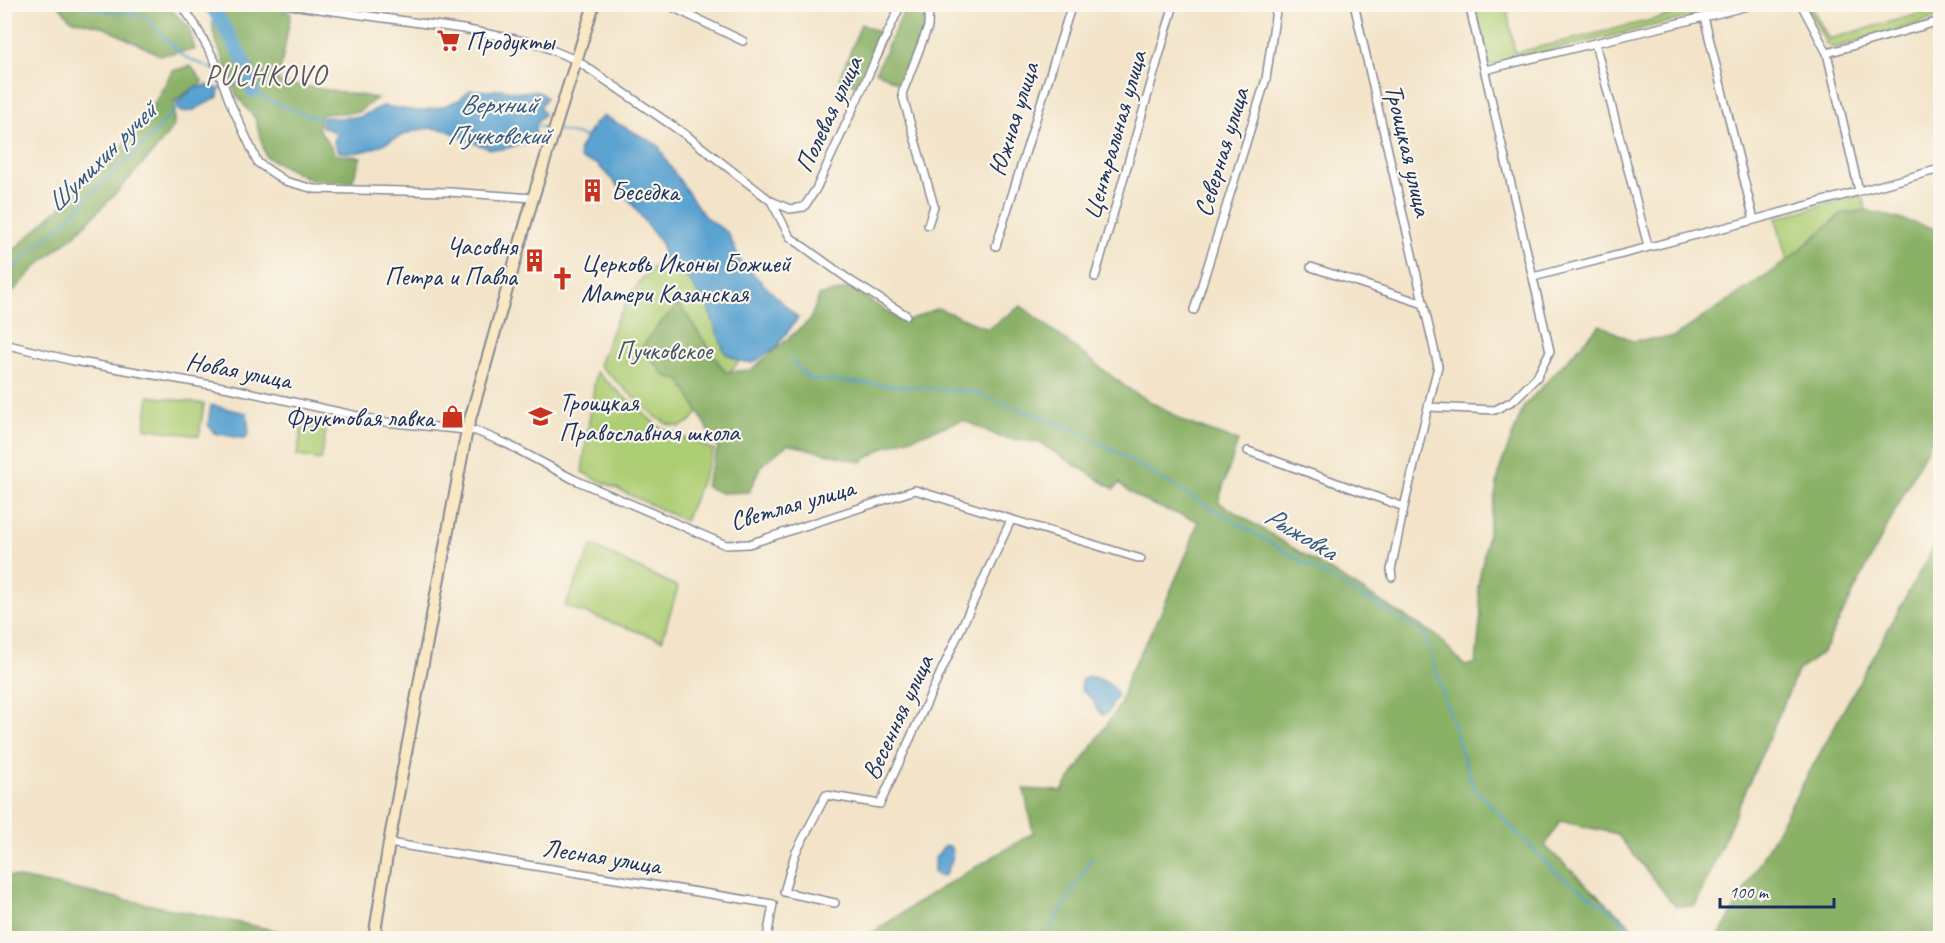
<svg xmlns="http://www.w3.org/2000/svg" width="1945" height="943" viewBox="0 0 1945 943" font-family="Caveat,sans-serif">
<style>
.green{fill:#aece75;stroke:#647e6a;stroke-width:1.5}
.forest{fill:#8ab166;stroke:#527062;stroke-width:1.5}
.water{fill:#5aa2d0;stroke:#3a6897;stroke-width:1.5}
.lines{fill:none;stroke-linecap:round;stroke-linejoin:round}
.stream{stroke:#5aa2d0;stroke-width:2}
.river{stroke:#5aa2d0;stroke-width:14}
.street-casing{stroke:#878a94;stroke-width:10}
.secondary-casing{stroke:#878a94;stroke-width:14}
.street{stroke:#fff;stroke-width:7}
.secondary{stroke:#fae7c3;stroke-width:10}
.labels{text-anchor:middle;stroke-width:4.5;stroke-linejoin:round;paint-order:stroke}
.poi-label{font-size:26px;fill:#1b2f5e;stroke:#fbf7ec;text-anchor:start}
.street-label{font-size:26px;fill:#1b2f5e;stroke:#fbf7ec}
.park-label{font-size:26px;fill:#405764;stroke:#fbf7ec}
.water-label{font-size:27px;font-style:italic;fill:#315786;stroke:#fbf7ec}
.quarter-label{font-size:28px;letter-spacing:1.5px;fill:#5e5563;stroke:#fbf7ec}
</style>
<rect width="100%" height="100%" fill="#fbf7ec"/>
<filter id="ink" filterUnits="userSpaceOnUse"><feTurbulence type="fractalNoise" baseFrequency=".0167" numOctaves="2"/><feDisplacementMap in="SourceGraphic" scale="12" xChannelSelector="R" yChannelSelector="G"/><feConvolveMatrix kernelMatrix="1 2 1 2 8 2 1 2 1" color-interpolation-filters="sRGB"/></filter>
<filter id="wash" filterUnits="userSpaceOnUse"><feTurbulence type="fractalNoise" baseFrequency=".008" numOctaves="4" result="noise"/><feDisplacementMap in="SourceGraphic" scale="24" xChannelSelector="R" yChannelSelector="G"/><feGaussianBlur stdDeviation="1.35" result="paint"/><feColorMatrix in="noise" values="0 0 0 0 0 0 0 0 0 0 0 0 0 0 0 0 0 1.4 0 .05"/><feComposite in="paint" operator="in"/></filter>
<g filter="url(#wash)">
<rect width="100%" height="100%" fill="#f3e4c9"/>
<!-- green -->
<path class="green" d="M 1472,5 L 1506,5 L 1515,53 L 1713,5 L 1738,5 L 1491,65 L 1486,62 Z
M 1806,5 L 1810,5 L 1829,39 L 1940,8 L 1940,17 L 1834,48 L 1827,45 Z
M 1861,195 L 1866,210 L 1841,214 L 1787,261 L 1776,218 Z
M 663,258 L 687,277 L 708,308 L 725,353 L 739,361 L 692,420 L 680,427 L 667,424 L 652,414 L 599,365 L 616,321 L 640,281 Z
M 596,372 L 659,427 L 714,450 L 685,521 L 582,472 Z
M 149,396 L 204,404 L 199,436 L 145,428 Z
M 303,420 L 327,424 L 321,460 L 297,456 Z
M 592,546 L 678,587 L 662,640 L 565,606 Z"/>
<!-- forest -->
<path class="forest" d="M 59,5 L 166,5 L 189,27 L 195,50 L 160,55 L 103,27 L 70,19 Z
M 213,5 L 270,5 L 291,13 L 278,82 L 377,98 L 358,112 L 321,114 L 318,128 L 336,155 L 361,157 L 352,182 L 311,180 L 266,157 L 255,118 L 236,95 L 213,32 Z
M 907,5 L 922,5 L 924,28 L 901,85 L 876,71 Z
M 861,24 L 885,35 L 860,87 L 840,78 Z
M 191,66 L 203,82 L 174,101 L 174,126 L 157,148 L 117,192 L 76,234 L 38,265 L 5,300 L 4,259 L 112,159 L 152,108 L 172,71 Z
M 1866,210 L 1940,230 L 1940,423 L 1823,652 L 1798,671 L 1695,906 L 1675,906 L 1617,834 L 1560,821 L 1545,846 L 1644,938 L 864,938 L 936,891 L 1033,833 L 1024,789 L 1062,791 L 1120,705 L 1128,676 L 1160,615 L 1190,546 L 1198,521 C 1169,510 1142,505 1119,483 L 1114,489 L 1040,443 L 1000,437 L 963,420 L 885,447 L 861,462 L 788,444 L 761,466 L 749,492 L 721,493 L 705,486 L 718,448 L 681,381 L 664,375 L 642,347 L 656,328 L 679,304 L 725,372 L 751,370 L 810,320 L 819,296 L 850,288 L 904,322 L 938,308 L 988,329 L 1021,306 L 1127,388 L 1187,423 L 1238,441 L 1218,502 L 1437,636 L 1465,666 L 1476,663 L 1481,614 L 1478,586 L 1500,468 L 1524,406 L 1600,325 L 1632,341 L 1674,337 L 1787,261 L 1842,214 Z
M 1940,535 L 1940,938 L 1718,938 Z
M 5,875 L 313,938 L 5,938 Z"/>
<!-- water -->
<path class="water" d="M 207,85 L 219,89 L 218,97 L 192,111 L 181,112 L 176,103 L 194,88 Z
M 501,89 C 508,90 516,93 522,92 C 533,92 538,88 546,98 L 540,107 L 544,114 L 535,125 L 535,134 L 529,143 C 516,144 506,151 493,149 C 467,146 453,124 423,129 C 389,135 376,157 339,152 L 334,143 L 336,133 L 321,126 L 323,117 L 337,118 L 360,117 L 383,106 L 418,111 L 441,107 L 459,100 L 470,90 L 489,91 Z
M 604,116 L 658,145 L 667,162 L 704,216 L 728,233 L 741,262 L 798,318 L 776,347 L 753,363 L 739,361 L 725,353 L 708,308 L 687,277 L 663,258 L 662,245 L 622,190 L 597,164 L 580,159 L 579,149 L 594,124 Z
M 211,405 L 247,413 L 249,433 L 245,439 L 214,433 L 208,424 Z
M 1087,676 C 1099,678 1113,683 1117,695 L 1108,713 L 1103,715 C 1097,712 1095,708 1094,701 L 1081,689 L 1082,680 Z
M 944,846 L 950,846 C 956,857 950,865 945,875 L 939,876 L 934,873 L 934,860 Z"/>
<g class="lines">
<!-- stream -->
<path class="stream" d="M 80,4 L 82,7 L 144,16 L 183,56 L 217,71
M 222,74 L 268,100 L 323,121
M 218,89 L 238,83
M 534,125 L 552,129
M 558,130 L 587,137
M 4,282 L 20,261 L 58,229 L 94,191 L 154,134 L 172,112 L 181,107
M 791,360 L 809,379 L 973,392 L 1082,432 L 1424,633 L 1473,787 L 1554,871 L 1614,913 L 1642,938
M 1050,938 L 1051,928 L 1092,857"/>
<!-- river -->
<path class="river" d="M 210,4 L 236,47
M 240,53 L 249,74 L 253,91"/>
</g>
</g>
<g filter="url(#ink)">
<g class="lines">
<defs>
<path id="street" d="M 181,4 L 194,23 L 215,61 L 229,100 L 258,163 L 285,181 L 314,189 L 449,192 L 533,198
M 283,4 L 463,29 L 535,43 L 576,60 L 686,135 L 771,201 L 790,237 L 851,281 L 906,315
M 666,4 L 743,41
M 1354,4 L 1438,366 L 1428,407 L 1495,410 L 1514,400 L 1537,377 L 1550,351 L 1469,4
M 1801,4 L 1827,53 L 1859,191
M 1827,53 L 1940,21
M 1485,70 L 1595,43
M 771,201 L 790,209 L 804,207 L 816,189 L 901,4
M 1754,220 L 1704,17 L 1756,4
M 928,225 L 934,206 L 902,94 L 928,27 L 929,4
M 996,246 L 1072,4
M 1648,246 L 1595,43 L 1704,17
M 1311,267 L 1424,304
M 1095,277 L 1174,4
M 1533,277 L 1754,220 L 1940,169
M 1194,310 L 1266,79 L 1277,4
M 4,344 L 74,361 L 229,388 L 385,422 L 476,431 L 507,444 L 573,479 L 726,545 L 749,544 L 915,490 L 1141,559
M 1248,451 L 1404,507
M 1392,577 L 1391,570 L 1404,507 L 1428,407
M 389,843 L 773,904 L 767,938
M 835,903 L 784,892 L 795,854 L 826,795 L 880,804 L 1011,520"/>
<path id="secondary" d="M 374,938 L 389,843 L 467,430 L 533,198 L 594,4"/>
</defs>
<!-- street casing -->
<use href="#street" class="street-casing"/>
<!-- secondary casing -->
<use href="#secondary" class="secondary-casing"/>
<!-- street -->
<use href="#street" class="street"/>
<!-- secondary -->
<use href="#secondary" class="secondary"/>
</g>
</g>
<!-- icons -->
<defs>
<symbol id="supermarket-bare" viewBox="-9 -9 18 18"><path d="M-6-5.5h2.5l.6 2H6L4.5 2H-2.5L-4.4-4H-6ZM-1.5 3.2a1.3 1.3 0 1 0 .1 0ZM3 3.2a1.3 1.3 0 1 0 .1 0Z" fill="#c8321e" stroke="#fbf7ec" stroke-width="2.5" paint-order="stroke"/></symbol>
<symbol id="building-bare" viewBox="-9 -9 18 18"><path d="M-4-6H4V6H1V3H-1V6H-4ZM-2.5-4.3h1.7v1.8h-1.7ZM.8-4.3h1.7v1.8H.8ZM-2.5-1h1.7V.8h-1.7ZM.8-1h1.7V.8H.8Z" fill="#c8321e" stroke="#fbf7ec" stroke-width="2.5" paint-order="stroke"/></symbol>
<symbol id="church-bare" viewBox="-9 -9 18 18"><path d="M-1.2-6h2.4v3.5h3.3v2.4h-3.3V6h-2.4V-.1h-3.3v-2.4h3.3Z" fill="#c8321e" stroke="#fbf7ec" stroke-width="2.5" paint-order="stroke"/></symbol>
<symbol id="shop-bare" viewBox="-9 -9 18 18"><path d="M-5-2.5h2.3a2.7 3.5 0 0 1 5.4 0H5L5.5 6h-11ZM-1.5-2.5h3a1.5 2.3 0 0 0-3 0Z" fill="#c8321e" stroke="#fbf7ec" stroke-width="2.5" paint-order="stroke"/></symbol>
<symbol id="school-bare" viewBox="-9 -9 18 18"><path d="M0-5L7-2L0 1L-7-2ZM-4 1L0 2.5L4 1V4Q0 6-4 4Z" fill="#c8321e" stroke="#fbf7ec" stroke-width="2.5" paint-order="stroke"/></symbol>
</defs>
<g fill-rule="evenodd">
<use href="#supermarket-bare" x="432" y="24" width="33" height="33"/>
<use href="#building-bare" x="576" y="174" width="33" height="33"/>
<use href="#building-bare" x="518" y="244" width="33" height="33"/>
<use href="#church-bare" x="546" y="262" width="33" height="33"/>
<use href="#shop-bare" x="436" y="400" width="33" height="33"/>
<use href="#school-bare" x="524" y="400" width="33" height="33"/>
</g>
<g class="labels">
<!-- poi labels -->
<g class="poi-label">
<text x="466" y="50">Продукты</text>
<text x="611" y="200">Беседка</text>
<text x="517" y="255" text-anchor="end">Часовня<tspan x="517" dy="30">Петра и Павла</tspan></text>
<text x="581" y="272">Церковь Иконы Божией<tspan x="581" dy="30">Матери Казанская</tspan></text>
<text x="559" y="411">Троицкая<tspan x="559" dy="30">Православная школа</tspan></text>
<text x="434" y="426" text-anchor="end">Фруктовая лавка</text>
</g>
<!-- street labels -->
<g class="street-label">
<text transform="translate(828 114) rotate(-65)" y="9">Полевая улица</text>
<text transform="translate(1013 119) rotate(-73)" y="9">Южная улица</text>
<text transform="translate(1114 135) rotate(-74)" y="9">Центральная улица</text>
<text transform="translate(1409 150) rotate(77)" y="9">Троицкая улица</text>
<text transform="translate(1221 152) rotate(-73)" y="9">Северная улица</text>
<text transform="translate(239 370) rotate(11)" y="9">Новая улица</text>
<text transform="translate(792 504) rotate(-16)" y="9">Светлая улица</text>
<text transform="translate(897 717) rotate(-65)" y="9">Весенняя улица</text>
<text transform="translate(602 856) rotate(9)" y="9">Лесная улица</text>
</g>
<!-- park labels -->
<g class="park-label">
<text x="664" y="359">Пучковское</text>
</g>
<!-- water labels -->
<g class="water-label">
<text x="498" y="113">Верхний<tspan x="498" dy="31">Пучковский</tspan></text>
<text transform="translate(101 157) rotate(-45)" y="9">Шумихин ручей</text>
<text transform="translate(1301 533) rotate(31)" y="9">Рыжовка</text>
</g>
<!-- quarter labels -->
<g class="quarter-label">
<text x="266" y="84">PUCHKOVO</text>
</g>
</g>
<!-- margin -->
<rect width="1945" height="943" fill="none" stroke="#fbf7ec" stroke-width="24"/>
<!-- scale -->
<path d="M1720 898v9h114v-9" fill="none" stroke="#1b2f5e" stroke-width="3"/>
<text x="1729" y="898" font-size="18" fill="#1b2f5e" stroke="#fbf7ec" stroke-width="4.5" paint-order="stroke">100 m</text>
</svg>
